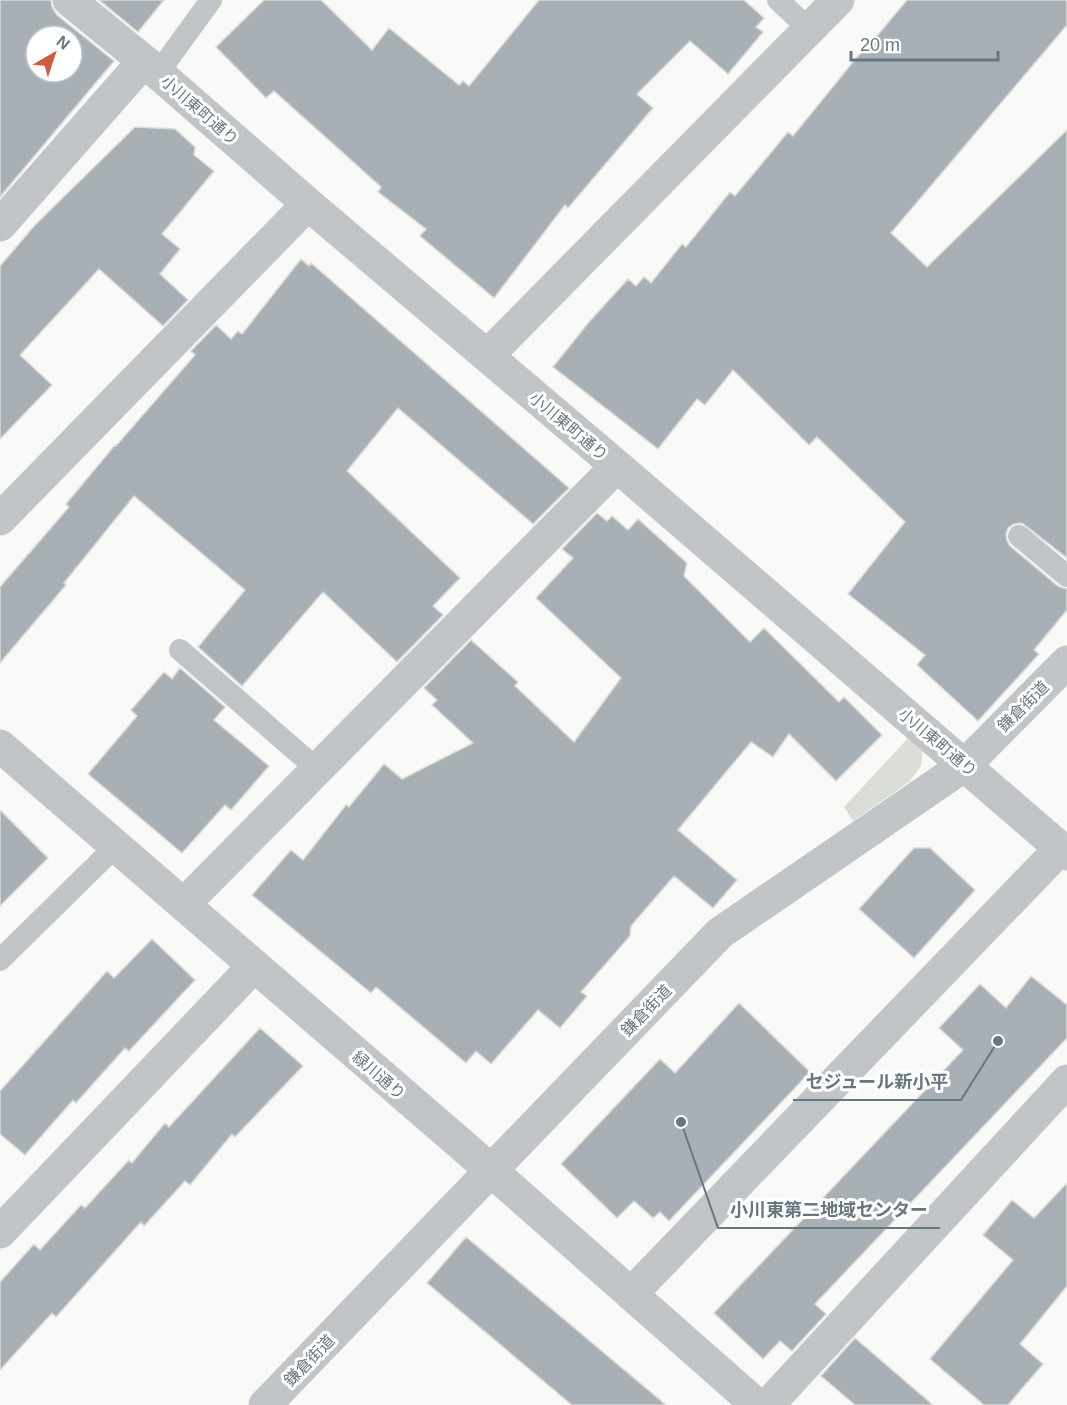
<svg xmlns="http://www.w3.org/2000/svg" width="1067" height="1405" viewBox="0 0 1067 1405" font-family="Arial,'Noto Sans JP',sans-serif">
<style>
.green{fill:#daded7}
.building{fill:#a9b0b5;stroke:#dbdbd9;stroke-width:1.5;fill-rule:evenodd}
.lines{fill:none;stroke-linecap:round;stroke-linejoin:round}
.service{stroke:#c1c5c8;stroke-width:22}
.minor{stroke:#c1c5c8;stroke-width:33}
.tertiary{stroke:#c1c5c8;stroke-width:33}
.labels{text-anchor:middle;stroke-width:6;stroke-linejoin:round;paint-order:stroke}
.street-label{font-size:16px;fill:#67767f;stroke:#fff}
.leader{fill:none;stroke:#67767f;stroke-width:2}
.callout-dot{fill:#67767f;stroke:#fff;stroke-width:2}
.callout-label{font-size:18px;text-anchor:middle;font-weight:bold;fill:#67767f;stroke:#fff;stroke-width:6;stroke-linejoin:round;paint-order:stroke}
</style>
<rect width="100%" height="100%" fill="#f9f9f7"/>
<!-- green -->
<path class="green" d="M 911,735 L 923,749 L 921,766 L 909,782 L 853,821 L 844,807 Z"/>
<!-- building -->
<path class="building" d="M 0,0 L 51,0 L 52,7 L 57,15 L 114,61 L 0,197 ZM 36,36 L 72,36 L 72,72 L 36,72 Z
M 99,0 L 164,0 L 138,32 Z
M 264,0 L 321,0 L 372,50 L 389,28 L 459,85 L 463,81 L 469,86 L 539,0 L 744,0 L 764,18 L 756,27 L 763,32 L 728,74 L 690,41 L 637,94 L 653,108 L 568,208 L 565,205 L 494,298 L 420,236 L 426,229 L 378,192 L 381,187 L 274,91 L 266,98 L 216,47 Z
M 907,0 L 1067,0 L 1067,25 L 891,233 L 927,267 L 1067,130 L 1067,558 L 1022,523 L 1014,524 L 1008,528 L 1006,534 L 1007,541 L 1010,546 L 1058,586 L 1067,589 L 1067,610 L 1034,650 L 1039,654 L 978,721 L 917,665 L 925,655 L 848,594 L 905,522 L 817,437 L 809,445 L 733,370 L 705,405 L 697,399 L 658,449 L 553,367 L 589,322 L 628,279 L 636,286 L 644,277 L 651,283 L 682,244 L 686,247 L 730,192 L 735,196 L 788,132 L 793,136 L 866,46 L 867,48 Z
M 135,127 L 175,129 L 195,147 L 194,155 L 214,171 L 162,234 L 180,249 L 160,274 L 188,300 L 163,326 L 99,269 L 20,355 L 52,385 L 0,439 L 0,266 L 35,225 Z
M 301,259 L 309,266 L 311,263 L 569,488 L 533,524 L 398,408 L 347,471 L 460,578 L 433,606 L 443,615 L 397,662 L 323,592 L 242,686 L 198,647 L 245,590 L 134,496 L 64,583 L 66,585 L 0,663 L 0,587 L 69,507 L 66,504 L 115,445 L 116,446 L 195,355 L 191,351 L 216,325 L 231,339 L 238,331 L 242,334 Z
M 597,513 L 607,521 L 612,516 L 628,530 L 638,519 L 687,563 L 684,576 L 750,642 L 764,628 L 839,702 L 844,697 L 882,735 L 836,781 L 789,734 L 773,757 L 751,742 L 678,830 L 737,880 L 713,908 L 674,876 L 631,926 L 630,936 L 581,992 L 587,996 L 560,1028 L 538,1010 L 491,1064 L 476,1051 L 466,1063 L 376,987 L 371,993 L 252,895 L 291,850 L 303,860 L 346,805 L 349,807 L 384,764 L 402,779 L 473,743 L 432,705 L 437,700 L 424,688 L 471,640 L 518,682 L 515,686 L 574,742 L 621,678 L 536,598 L 573,558 L 562,549 Z
M 180,668 L 225,707 L 214,720 L 269,766 L 231,810 L 225,805 L 182,853 L 88,774 L 137,716 L 131,710 L 164,672 L 172,679 Z
M 0,810 L 48,858 L 0,906 Z
M 914,848 L 930,848 L 975,890 L 914,958 L 859,909 Z
M 152,939 L 195,980 L 129,1051 L 125,1048 L 76,1103 L 73,1100 L 25,1155 L 0,1134 L 0,1091 L 107,971 L 114,978 Z
M 1031,976 L 1067,1005 L 1067,1038 L 815,1304 L 826,1314 L 792,1351 L 780,1341 L 763,1359 L 714,1313 L 963,1050 L 939,1028 L 980,984 L 1006,1008 Z
M 739,1003 L 810,1072 L 669,1221 L 660,1212 L 653,1218 L 634,1201 L 617,1218 L 561,1164 L 660,1059 L 675,1073 Z
M 260,1028 L 303,1066 L 235,1137 L 232,1134 L 190,1185 L 185,1181 L 144,1226 L 141,1222 L 56,1317 L 52,1313 L 0,1370 L 0,1282 L 34,1244 L 40,1250 L 81,1205 L 85,1208 L 129,1160 L 132,1163 L 165,1123 L 169,1127 Z
M 1067,1183 L 1067,1286 L 1020,1344 L 1043,1364 L 1008,1405 L 984,1405 L 930,1359 L 1013,1260 L 983,1235 L 1012,1200 L 1034,1218 Z
M 466,1237 L 666,1405 L 572,1405 L 427,1283 Z
M 855,1338 L 933,1405 L 855,1405 L 821,1376 Z"/>
<g class="lines">
<!-- service -->
<path class="service" d="M 778,0 L 809,29
M 158,73 L 211,0
M 1019,536 L 1067,576
M 180,650 L 317,769
M 0,960 L 116,846"/>
<!-- minor -->
<path class="minor" d="M 69,0 L 144,61 L 308,204 L 617,466 L 1067,854
M 0,225 L 144,61
M 487,356 L 838,0
M 0,519 L 308,204
M 184,904 L 617,466
M 0,1232 L 253,967
M 631,1294 L 1061,848
M 265,1405 L 720,933 L 965,765 L 1067,662
M 768,1405 L 1067,1081"/>
<!-- tertiary -->
<path class="tertiary" d="M 0,746 L 462,1145 L 757,1405"/>
</g>
<g class="labels">
<!-- street labels -->
<g class="street-label">
<text transform="translate(200 110) rotate(41)" y="6">小川東町通り</text>
<text transform="translate(569 426) rotate(40)" y="6">小川東町通り</text>
<text transform="translate(1023 706) rotate(-45)" y="6">鎌倉街道</text>
<text transform="translate(938 742) rotate(40)" y="6">小川東町通り</text>
<text transform="translate(646 1010) rotate(-46)" y="6">鎌倉街道</text>
<text transform="translate(379 1075) rotate(41)" y="6">緑川通り</text>
<text transform="translate(309 1360) rotate(-46)" y="6">鎌倉街道</text>
</g>
</g>
<!-- callouts -->
<path class="leader" d="M998 1041L961 1100H793M681 1122L718 1228H940"/>
<g class="callout-dot">
<circle cx="998" cy="1041" r="6"/>
<circle cx="681" cy="1122" r="6"/>
</g>
<g class="callout-label">
<text x="877" y="1088">セジュール新小平</text>
<text x="829" y="1216">小川東第二地域センター</text>
</g>
<!-- north arrow -->
<g transform="translate(54 54) rotate(39)"><circle r="28" fill="#ffffff" stroke="#c2c8cc" stroke-width="1.5"/>
<path d="M0-4.5L10 22L0 15L-10 22Z" fill="#cf5c41"/>
<text y="-9" font-size="16" font-weight="bold" text-anchor="middle" fill="#67767f">N</text>
</g>
<!-- scale -->
<path d="M851 51v9h147v-9" fill="none" stroke="#67767f" stroke-width="3"/>
<text x="860" y="51" font-size="18" fill="#67767f" stroke="#ffffff" stroke-width="4.5" paint-order="stroke">20 m</text>
</svg>
